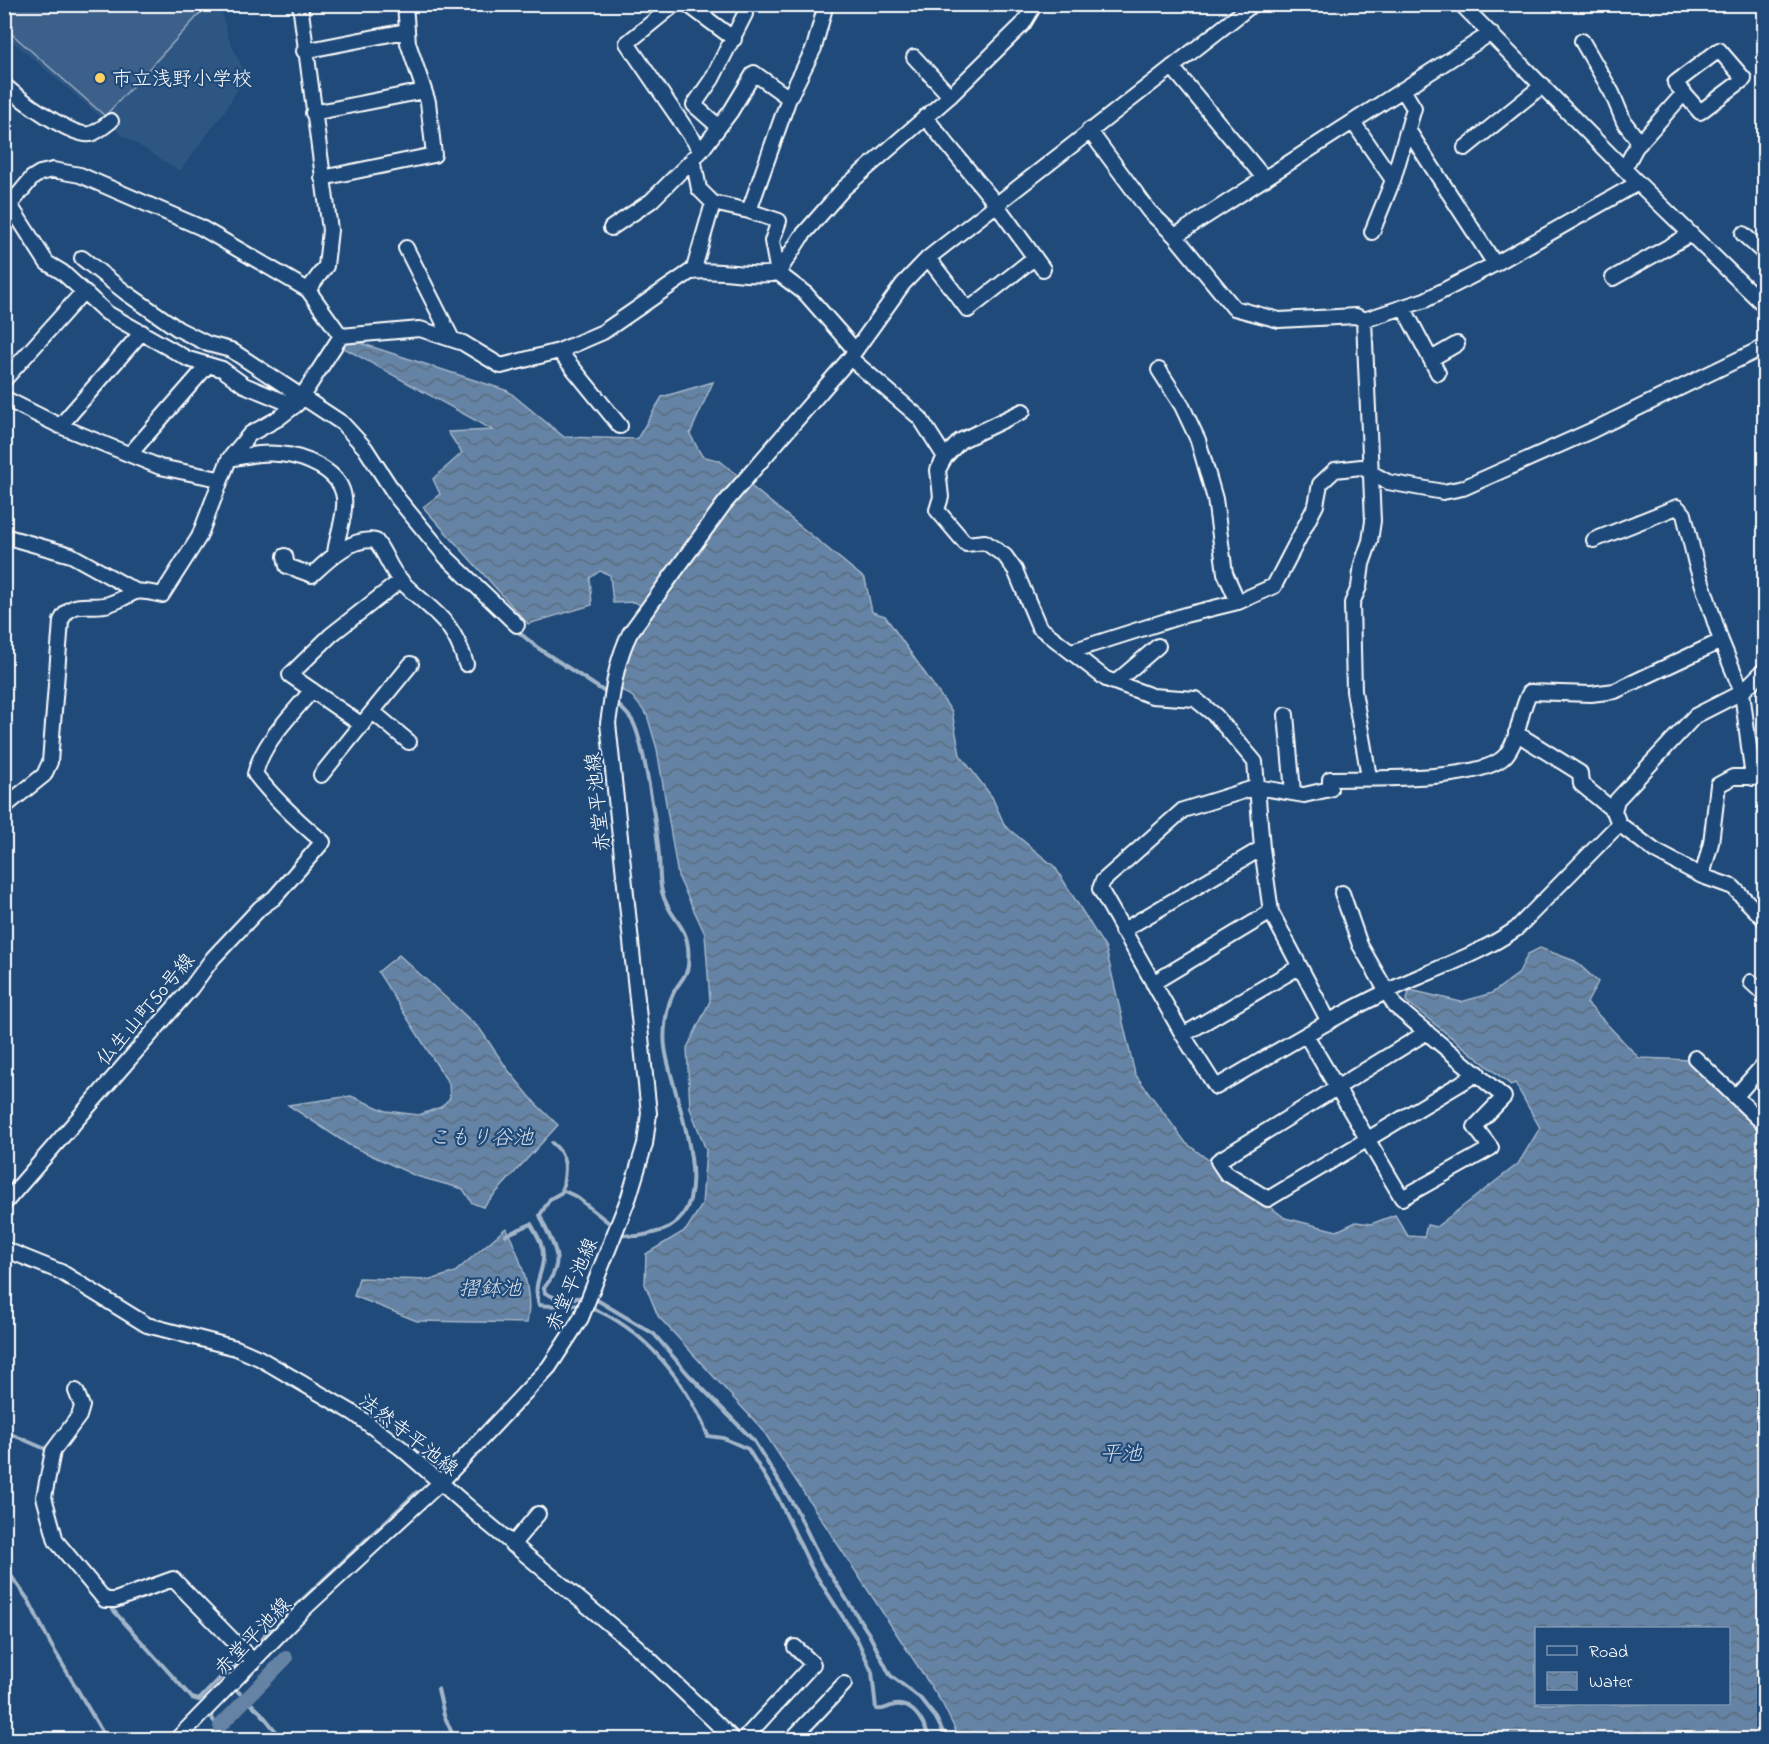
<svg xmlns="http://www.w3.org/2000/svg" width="1769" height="1744" viewBox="0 0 1769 1744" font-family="'Indie Flower','Klee One',sans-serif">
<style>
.built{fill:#2e5683}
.garden{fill:#3c618b;stroke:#9eb0c5;stroke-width:1.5}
.water{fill:url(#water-waves);stroke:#a3b5c8;stroke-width:1.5;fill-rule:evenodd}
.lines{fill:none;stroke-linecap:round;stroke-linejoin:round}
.stream{stroke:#a3b5c8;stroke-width:4}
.canal{stroke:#6583a4;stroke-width:14}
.minor-casing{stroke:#fff;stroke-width:18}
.minor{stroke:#1f4a7a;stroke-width:14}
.poi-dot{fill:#ffd166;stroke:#1f4a7a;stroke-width:2}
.labels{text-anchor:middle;stroke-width:4.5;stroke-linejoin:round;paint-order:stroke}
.poi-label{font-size:20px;fill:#fff;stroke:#1f4a7a;text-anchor:start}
.street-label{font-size:20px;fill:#fff;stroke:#1f4a7a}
.water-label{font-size:21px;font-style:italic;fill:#d8e0e8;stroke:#1f4a7a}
</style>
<defs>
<pattern id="water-waves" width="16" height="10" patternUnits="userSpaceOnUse" patternTransform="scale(1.5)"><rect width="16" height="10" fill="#6583a4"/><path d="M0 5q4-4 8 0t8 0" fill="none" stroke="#5b6d81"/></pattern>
</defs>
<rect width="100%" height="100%" fill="#1f4a7a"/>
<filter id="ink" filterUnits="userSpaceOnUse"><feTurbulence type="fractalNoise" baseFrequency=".0167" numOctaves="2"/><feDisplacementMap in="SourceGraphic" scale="12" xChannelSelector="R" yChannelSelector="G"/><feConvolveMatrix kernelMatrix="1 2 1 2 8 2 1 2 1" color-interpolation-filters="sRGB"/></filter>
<g filter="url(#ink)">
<!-- built -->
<path class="built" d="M 5,5 L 220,5 L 228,37 L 246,76 L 224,112 L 180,171 L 122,135 L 5,35 Z"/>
<!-- garden -->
<path class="garden" d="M 5,4 L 208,4 L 208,5 L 105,116 L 5,28 Z"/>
<!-- water -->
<path class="water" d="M 351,340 L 508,391 L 564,437 L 637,439 L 662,397 L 713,382 L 690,434 L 702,456 L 720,461 L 865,579 L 872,612 L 885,616 L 952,712 L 960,755 L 992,797 L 1005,826 L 1055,867 L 1106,949 L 1135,1074 L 1186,1143 L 1285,1218 L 1337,1231 L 1356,1222 L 1371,1224 L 1395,1215 L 1408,1236 L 1424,1237 L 1427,1225 L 1436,1227 L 1518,1164 L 1540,1128 L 1515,1083 L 1511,1085 L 1406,1001 L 1410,990 L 1461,1002 L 1492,993 L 1518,974 L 1528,954 L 1540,948 L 1575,961 L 1598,982 L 1587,1003 L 1639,1058 L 1692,1060 L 1764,1129 L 1764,1739 L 960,1739 L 942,1703 L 762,1429 L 658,1316 L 645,1284 L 646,1254 L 686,1230 L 702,1205 L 706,1150 L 690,1108 L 687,1048 L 710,1001 L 705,934 L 678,876 L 657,749 L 647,715 L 632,696 L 620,689 C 622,655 635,640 653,614 L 635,602 L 613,603 L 610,575 L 600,571 L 590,578 L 592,605 L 528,624 L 423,507 L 440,494 L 433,479 L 462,453 L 448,432 L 493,430 L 342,347 ZM 1536,1628 L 1728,1628 L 1728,1704 L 1536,1704 Z
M 399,955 L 480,1029 L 508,1070 L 536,1104 L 558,1125 L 483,1207 L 472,1203 L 463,1189 L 416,1176 L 349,1145 L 288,1105 L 351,1096 L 386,1111 L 419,1115 L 441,1107 L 450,1098 L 449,1084 L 378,972 Z
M 506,1228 C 520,1256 534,1292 527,1323 L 417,1321 L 354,1296 L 359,1278 L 431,1280 L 455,1272 Z"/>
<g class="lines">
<!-- stream -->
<path class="stream" d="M 516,630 L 538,648 L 608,694
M 615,702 C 621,708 629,714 633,722 C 644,743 657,830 659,856 C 660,868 659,880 662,892 C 671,925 692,922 688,966 C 687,977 677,984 673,994 C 666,1008 663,1032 665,1047 C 670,1093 731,1218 653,1233 C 641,1236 629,1239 619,1231
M 552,1143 C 570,1157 565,1172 562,1192
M 613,1226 L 575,1196 L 564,1191 L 550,1199 L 540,1215 C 551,1244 569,1258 544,1288 L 545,1293 L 558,1299 L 592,1297 L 654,1334 L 688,1374 L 754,1441 L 796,1509 L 821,1560 L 869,1634 L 890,1675 L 920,1698 L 936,1718 L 947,1740
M 506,1235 L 531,1224 C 537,1235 544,1245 543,1259 C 542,1277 532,1283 539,1305 C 556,1308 573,1301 589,1307 C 645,1328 687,1383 708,1436 L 723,1438 L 748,1449 L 778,1498 L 812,1569 L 857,1639 L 872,1672 L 876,1709 C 883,1711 888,1706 895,1705 C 915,1702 924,1725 931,1740
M 4,1431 L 50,1451
M 4,1566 L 29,1601 L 50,1643 L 107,1740
M 111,1603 L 113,1610 L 192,1698 L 199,1700 L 230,1668 L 256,1650 L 268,1629 L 275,1629 L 287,1614 L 417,1492
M 233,1687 L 261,1713 L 283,1740
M 438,1689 L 444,1715 L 455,1740
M 210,1711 L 213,1720 L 230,1740"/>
<!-- canal -->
<path class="canal" d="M 220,1726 L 286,1658"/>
<defs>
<path id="minor" d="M 300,4 L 330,230 L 326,266 L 308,290
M 675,4 L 627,43 L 701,151
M 687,4 L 734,39
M 1461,4 L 1638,183 L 1764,305
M 1582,41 L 1612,93 L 1624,122 L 1640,143
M 1719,50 L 1744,79 L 1700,112 L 1675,83 Z
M 304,51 L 406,31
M 914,57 L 950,96
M 1172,67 L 1265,179
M 4,85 C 19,98 72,138 91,134 C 97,132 106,125 111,121
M 313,113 L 424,91
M 925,117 L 996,204 L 1043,269
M 1353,122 L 1393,180
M 719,127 L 694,105 L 712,79 L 745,14
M 1089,130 L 1149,211 L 1175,236 L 1234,308 L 1279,320 L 1356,316 L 1364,320 L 1425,300 L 1495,264 L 1638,183
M 1408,130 L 1495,264
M 1465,148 L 1543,85
M 693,158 L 699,189 L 713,203 L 749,211 L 779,221 L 772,241 L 778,273
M 1624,169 L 1636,147 L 1684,93
M 322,178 L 434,155 L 428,102 L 408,43 L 405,4
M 10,205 L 47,263 L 62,272 L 107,313 L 188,359 L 222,369 L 244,385 L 295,406
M 749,211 L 789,98 L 814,48 L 826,4
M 4,212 L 32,178 L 40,173 L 53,170 L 80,175 L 200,227 L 308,290 L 341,336 L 297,404 L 279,418 L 250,434 L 229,459 L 199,537 L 162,595 C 126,587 139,594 109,604 C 90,610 72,597 61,621 L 50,762 L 44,775 L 4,807
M 611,228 L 651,201 L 701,151 L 731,111 L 754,73 L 789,98
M 1372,232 L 1393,180 L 1414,108 L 1403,90
M 1743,234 L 1764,253
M 1175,236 L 1491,33
M 406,248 L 452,339
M 82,258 L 125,292 L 178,329 L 208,344 L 231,350 L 342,423 L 365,448 L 398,499 L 447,558 L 517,625
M 928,258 L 968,310 L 1034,258
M 693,272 L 713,203
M 778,273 L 801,237 L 844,188 L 950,96 L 1023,24 L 1035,4
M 1613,278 L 1691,234
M 1403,307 L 1438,373
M 1364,320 L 1373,521 L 1370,541 L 1362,564 L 1359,587 L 1352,603 L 1354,691 L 1369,777
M 341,336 L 420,329 L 463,343 L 501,366 L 559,351 L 603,332 L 690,272 C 719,268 749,278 778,273 L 806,294 L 855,350
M 559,351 L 620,426
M 850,358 L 920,418 L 945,457 L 938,470 L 941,497 L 937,510 L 966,544 L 985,542 L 1005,556 L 1015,570 L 1039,627 L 1106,679 L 1152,696 L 1195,699 L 1216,716 L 1255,762 L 1262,848 L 1271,912 L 1329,1022
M 1431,359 L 1457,344
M 1159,370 L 1182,406 L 1198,440 L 1215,499 L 1225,573 L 1238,602
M 4,380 L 83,292
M 4,398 L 60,426 L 160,467 L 219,479
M 60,426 L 142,332
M 130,454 L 208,365
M 945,457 L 960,441 L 1023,411
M 229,459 C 245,456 262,452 279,454 C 303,456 341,470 344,498 C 346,515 337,535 335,553
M 4,536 L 71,555 L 134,590
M 1594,540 L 1677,507 L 1684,514 L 1696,564 L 1721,641 L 1742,692 L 1753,778
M 285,556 L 287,566 L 312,575 C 328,560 352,536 376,541 C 386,554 390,570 401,581 C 433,613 452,617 466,664
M 1721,641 L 1615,691 L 1591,694 L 1530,692 C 1519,711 1520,739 1505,756 C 1481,782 1368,778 1330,779 L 1330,789 L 1304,795 L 1257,787 L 1183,810 L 1103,881 L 1100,889 L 1183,1035 L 1216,1087 C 1273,1054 1329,1019 1388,991 C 1431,970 1477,956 1516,929 L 1619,824 L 1614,811 L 1617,800 L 1695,716 L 1742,692 L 1764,670
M 1072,651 L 1185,615 L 1238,602 L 1274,586 L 1316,505 L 1320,484 L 1335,470 L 1361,467 L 1388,482 L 1443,492 L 1463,488 L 1593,430 L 1764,347
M 1116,682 L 1158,646
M 312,690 C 291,716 263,741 255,774 C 275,800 298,821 323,842
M 373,712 L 409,742
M 1286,715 L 1293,792
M 362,725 L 290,675 L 331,635 L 401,580
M 1516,733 L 1580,773 L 1581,784 L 1614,811
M 321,775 L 411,664
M 1619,824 L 1655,851 L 1702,876 L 1733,887 L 1764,919
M 1702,876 L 1711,843 L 1718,785 L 1733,777 L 1764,777
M 1122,931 L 1262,848
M 1751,982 L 1764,994
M 1153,983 L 1271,912
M 1427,1032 L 1218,1161 L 1226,1173 L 1268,1199 L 1478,1073
M 1183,1035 L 1299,967
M 1306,1035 L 1402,1198 L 1491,1148 L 1475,1127 L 1504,1097 L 1395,1006 L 1360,945 L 1342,893
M 1695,1058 L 1764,1124
M 1736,1096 L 1764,1064
M 4,1204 L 191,988 L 213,958 L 260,908 L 274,898 L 320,845
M 4,1249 L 61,1272 L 147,1325 L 236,1348 L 259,1358 L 355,1414 L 401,1448 L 480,1517 L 637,1647 L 734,1740
M 76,1391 L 82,1406 L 79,1416 L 53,1451 L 44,1497 L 56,1541 L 105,1600 L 115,1600 L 173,1579 L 254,1662
M 512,1545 L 538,1514
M 176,1740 L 304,1609 L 440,1483 L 549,1367 L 581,1318 L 629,1197 L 645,1144 L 649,1113 L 608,723 C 613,691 615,663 630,633 L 724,504 L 850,358 L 903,284 L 928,258 L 1253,4
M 743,1740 L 813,1664 L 795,1647
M 791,1740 L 844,1684"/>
</defs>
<!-- minor casing -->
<use href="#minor" class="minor-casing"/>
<!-- minor -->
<use href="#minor" class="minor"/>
</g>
</g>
<!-- markers -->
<circle class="poi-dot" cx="100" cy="78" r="6"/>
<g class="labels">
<!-- poi labels -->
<g class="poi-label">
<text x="112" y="85">市立浅野小学校</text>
</g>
<!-- street labels -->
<g class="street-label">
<text transform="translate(597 802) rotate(-96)" y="7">赤堂平池線</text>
<text transform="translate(145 1009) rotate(-50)" y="7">仏生山町50号線</text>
<text transform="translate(571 1284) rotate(-66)" y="7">赤堂平池線</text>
<text transform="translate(409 1434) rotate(38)" y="7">法然寺平池線</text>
<text transform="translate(252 1636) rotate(-46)" y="7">赤堂平池線</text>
</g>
<!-- water labels -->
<g class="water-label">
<text x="481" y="1144">こもり谷池</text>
<text x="490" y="1295">摺鉢池</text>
<text x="1121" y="1460">平池</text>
</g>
</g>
<!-- margin -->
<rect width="1769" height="1744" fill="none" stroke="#1f4a7a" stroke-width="24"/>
<rect x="12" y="12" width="1745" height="1720" fill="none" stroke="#fff" stroke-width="2" filter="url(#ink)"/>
<!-- legend -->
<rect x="1535" y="1627" width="195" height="78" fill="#1f4a7a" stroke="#7992af" stroke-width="1.5"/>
<rect x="1547" y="1646" width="30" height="9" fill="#1f4a7a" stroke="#7992af" stroke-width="1.5"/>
<text x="1589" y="1657" font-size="18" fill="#ffffff">Road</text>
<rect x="1547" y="1672" width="30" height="18" fill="url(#water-waves)" stroke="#7992af" stroke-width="1.5"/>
<text x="1589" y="1687" font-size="18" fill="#ffffff">Water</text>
</svg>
